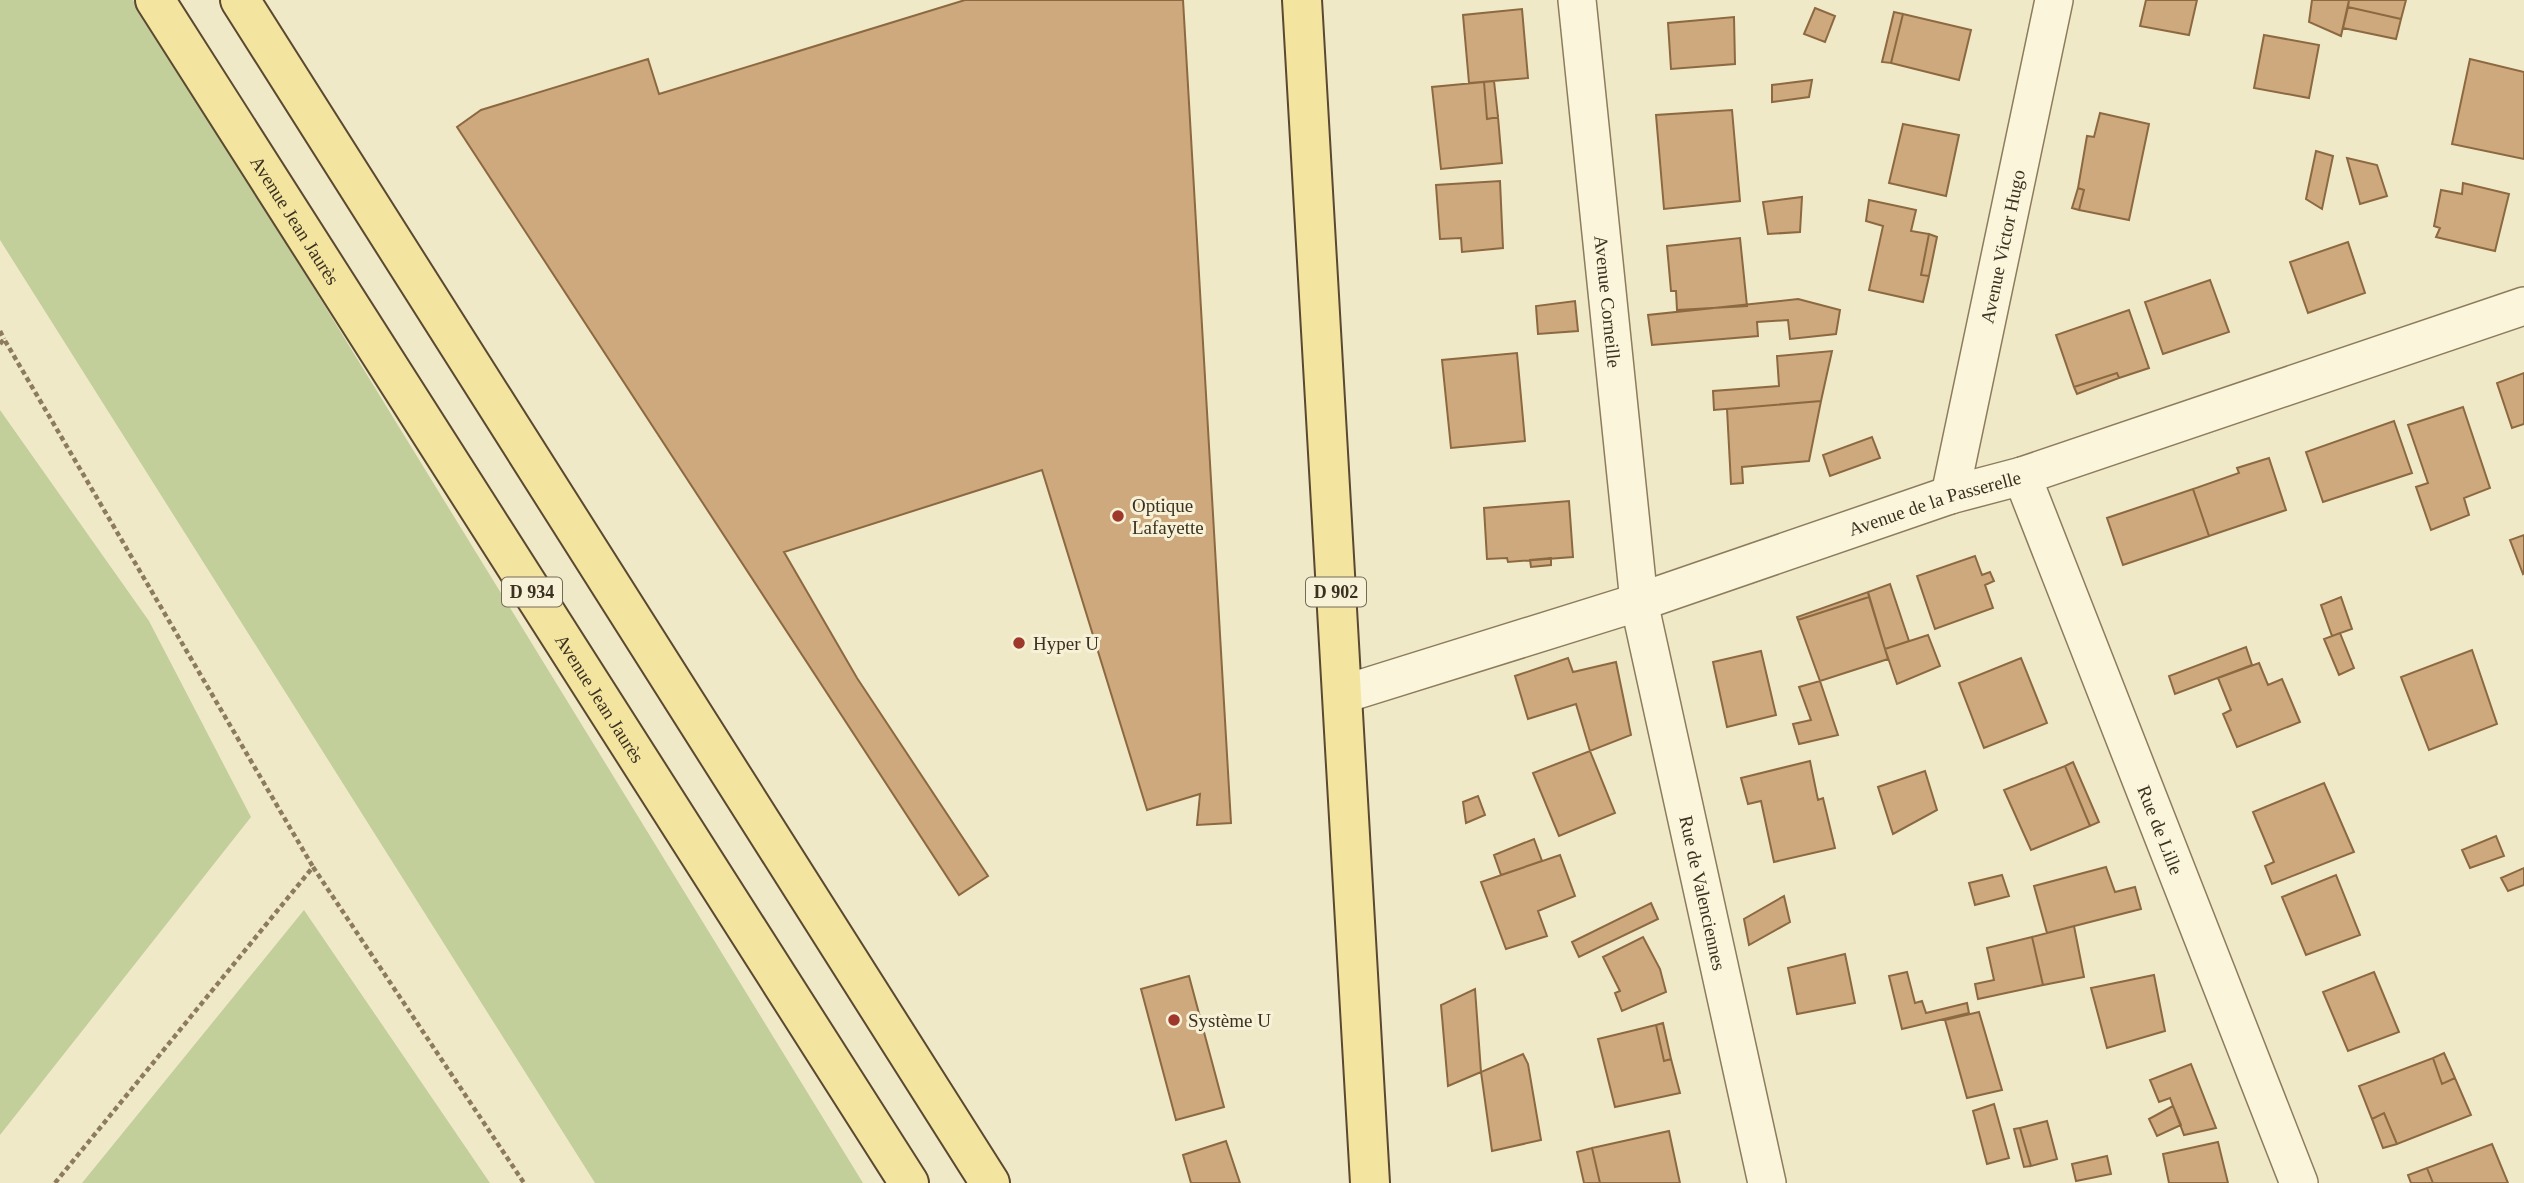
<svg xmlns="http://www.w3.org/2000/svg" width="2524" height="1183" viewBox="0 0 2524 1183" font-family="'Times New Roman',serif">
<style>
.green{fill:#c2cf9b}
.building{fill:#cea97d;stroke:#8c6941;stroke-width:2}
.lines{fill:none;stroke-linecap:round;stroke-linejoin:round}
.street-casing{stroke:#8c7c5c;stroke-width:40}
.primary-casing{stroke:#5a4930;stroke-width:42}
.path{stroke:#8c7c5c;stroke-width:4.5;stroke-dasharray:5 3.5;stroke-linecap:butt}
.street{stroke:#faf5db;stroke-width:37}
.primary{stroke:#f3e4a0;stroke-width:38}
.poi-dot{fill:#9d382a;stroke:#f7f2d7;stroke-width:2.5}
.labels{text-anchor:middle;stroke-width:6;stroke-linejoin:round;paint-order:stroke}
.shield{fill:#f7f2d7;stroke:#746b57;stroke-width:2}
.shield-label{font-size:18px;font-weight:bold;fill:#3c3120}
.street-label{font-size:19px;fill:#3c3120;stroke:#f7f2d7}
.poi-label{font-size:19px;fill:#3c3120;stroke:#f7f2d7;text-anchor:start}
</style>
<rect width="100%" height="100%" fill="#f0e9c8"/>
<!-- green -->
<path class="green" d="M 0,0 L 133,0 L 237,163 L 863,1183 L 595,1183 L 0,240 Z
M 0,410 L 149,621 L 251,817 L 0,1135 Z
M 304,910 L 490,1183 L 82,1183 Z"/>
<!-- building -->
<path class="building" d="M 965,0 L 1183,0 L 1231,823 L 1197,825 L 1200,794 L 1147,810 L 1042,470 L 784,552 L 857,678 L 988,876 L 959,895 L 457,127 L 481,110 L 648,59 L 659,94 Z
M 2146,0 L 2197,0 L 2189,35 L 2140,26 Z
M 2312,0 L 2349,0 L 2341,36 L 2309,22 Z
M 2349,0 L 2406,0 L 2401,19 L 2348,7 Z
M 2348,7 L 2401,19 L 2396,39 L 2343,28 Z
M 1815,8 L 1835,16 L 1825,42 L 1804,34 Z
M 1522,9 L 1528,78 L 1469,83 L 1463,15 Z
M 1894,12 L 1903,14 L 1891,63 L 1882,62 Z
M 1903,14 L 1971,30 L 1959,80 L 1891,63 Z
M 1734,17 L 1735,64 L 1671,69 L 1668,23 Z
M 2264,35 L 2319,45 L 2309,98 L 2254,88 Z
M 2470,59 L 2524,72 L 2524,159 L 2452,144 Z
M 1812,80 L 1809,97 L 1772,102 L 1772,85 Z
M 1494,81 L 1498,117 L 1487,119 L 1484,82 Z
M 1484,82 L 1487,119 L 1498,117 L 1502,163 L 1441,169 L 1432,87 Z
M 1732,110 L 1740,201 L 1664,209 L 1656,115 Z
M 2100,113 L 2149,124 L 2129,220 L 2079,210 L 2084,190 L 2078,188 L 2087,136 L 2094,137 Z
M 1903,124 L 1959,135 L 1946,196 L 1889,183 Z
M 2316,151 L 2333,156 L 2322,209 L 2306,199 Z
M 2347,158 L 2377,165 L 2387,196 L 2360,204 Z
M 1500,181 L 1503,248 L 1462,252 L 1461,238 L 1440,239 L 1436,185 Z
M 2463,183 L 2509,194 L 2495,251 L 2436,237 L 2440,228 L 2434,226 L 2441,190 L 2462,194 Z
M 2078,188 L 2084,190 L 2079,210 L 2072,208 Z
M 1802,197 L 1800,232 L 1768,234 L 1763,202 Z
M 1869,200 L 1916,210 L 1911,231 L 1929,234 L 1921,275 L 1929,276 L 1923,302 L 1869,290 L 1883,226 L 1866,221 Z
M 1929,234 L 1937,237 L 1929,276 L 1921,275 Z
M 1740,238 L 1747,306 L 1677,310 L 1676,291 L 1671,291 L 1667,246 Z
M 2348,242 L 2365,293 L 2308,313 L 2290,262 Z
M 2210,280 L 2229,332 L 2163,354 L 2145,302 Z
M 1798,299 L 1840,310 L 1836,334 L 1790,339 L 1788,320 L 1757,322 L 1758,336 L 1652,345 L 1648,315 Z
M 1575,301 L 1578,331 L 1538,334 L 1536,306 Z
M 2129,310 L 2149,368 L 2119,378 L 2117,373 L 2074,387 L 2056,335 Z
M 1832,351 L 1821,401 L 1714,410 L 1713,391 L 1779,386 L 1777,356 Z
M 1517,353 L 1525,441 L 1451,448 L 1442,360 Z
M 2117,373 L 2119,378 L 2077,394 L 2074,387 Z
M 2524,373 L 2524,424 L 2512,428 L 2497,383 Z
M 1821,401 L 1809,461 L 1742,467 L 1743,483 L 1731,484 L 1727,409 Z
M 2463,407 L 2490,488 L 2464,498 L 2469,515 L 2431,530 L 2416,487 L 2428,483 L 2408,425 Z
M 2394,421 L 2412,473 L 2323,502 L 2306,452 Z
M 1872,437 L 1880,458 L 1830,476 L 1823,455 Z
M 2269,458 L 2286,510 L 2209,536 L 2193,489 L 2239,473 L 2237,468 Z
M 2193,489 L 2209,536 L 2123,565 L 2107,518 Z
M 1569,501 L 1573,557 L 1508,562 L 1507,558 L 1487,559 L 1484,508 Z
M 2524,535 L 2524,573 L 2523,574 L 2510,540 Z
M 1975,556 L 1982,575 L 1990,572 L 1994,581 L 1985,585 L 1993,608 L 1935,629 L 1917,576 Z
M 1551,558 L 1551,565 L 1531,567 L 1530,560 Z
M 1890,584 L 1909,641 L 1885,649 L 1868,592 Z
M 1868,592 L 1869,597 L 1798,620 L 1797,617 Z
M 1869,597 L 1888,659 L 1820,681 L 1798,620 Z
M 2341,597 L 2352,629 L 2332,636 L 2321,605 Z
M 2340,633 L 2354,668 L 2339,675 L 2324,639 Z
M 1928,635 L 1940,666 L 1897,684 L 1885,649 Z
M 2246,647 L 2252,665 L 2175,694 L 2169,676 Z
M 2472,650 L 2497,724 L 2429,750 L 2401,677 Z
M 1761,651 L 1776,715 L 1727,727 L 1713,662 Z
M 1568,658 L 1573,672 L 1616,662 L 1631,735 L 1590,751 L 1576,704 L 1528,719 L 1515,676 Z
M 2021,658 L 2047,723 L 1984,748 L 1959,683 Z
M 2259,663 L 2268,685 L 2282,679 L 2300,722 L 2237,747 L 2223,714 L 2231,710 L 2218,678 Z
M 1820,681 L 1838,735 L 1799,744 L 1793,724 L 1811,720 L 1799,687 Z
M 1590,751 L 1615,813 L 1559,836 L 1533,773 Z
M 1810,761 L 1818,800 L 1823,798 L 1835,848 L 1774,862 L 1761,801 L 1748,804 L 1741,778 Z
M 2073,762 L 2099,822 L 2090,826 L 2065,766 Z
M 2065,766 L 2090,826 L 2031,850 L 2004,790 Z
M 1925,771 L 1937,810 L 1893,834 L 1878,787 Z
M 2324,783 L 2354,852 L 2272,884 L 2265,866 L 2274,862 L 2253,812 Z
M 1478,796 L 1485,815 L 1466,823 L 1463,802 Z
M 2496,836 L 2504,856 L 2470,868 L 2462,850 Z
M 1534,839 L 1542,861 L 1501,875 L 1494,855 Z
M 1560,855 L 1575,896 L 1538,911 L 1547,936 L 1506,949 L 1481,882 Z
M 2106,867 L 2115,892 L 2135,887 L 2141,909 L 2047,933 L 2034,886 Z
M 2524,868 L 2524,885 L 2508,891 L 2501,878 Z
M 2002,875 L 2009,896 L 1975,905 L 1969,883 Z
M 2336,875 L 2360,935 L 2306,955 L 2282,897 Z
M 1784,896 L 1790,922 L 1749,945 L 1744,919 Z
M 1651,903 L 1658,919 L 1579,957 L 1572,942 Z
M 2074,926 L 2084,977 L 2043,985 L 2032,937 Z
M 1643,937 L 1660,969 L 1666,992 L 1622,1011 L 1615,993 L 1620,991 L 1603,957 Z
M 2032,937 L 2043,985 L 1978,999 L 1975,984 L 1994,980 L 1987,948 Z
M 1845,954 L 1855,1003 L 1797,1014 L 1788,968 Z
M 1907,972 L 1915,1003 L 1922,1001 L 1926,1013 L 1967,1003 L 1969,1013 L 1902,1029 L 1889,976 Z
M 2374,972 L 2399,1032 L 2348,1051 L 2323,992 Z
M 2154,975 L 2165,1031 L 2107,1048 L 2091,988 Z
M 1189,976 L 1224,1107 L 1176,1120 L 1141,989 Z
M 1475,989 L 1481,1072 L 1448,1086 L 1441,1005 Z
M 1979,1012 L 2002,1090 L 1967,1098 L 1945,1020 Z
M 1663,1023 L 1671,1059 L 1664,1061 L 1656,1025 Z
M 1656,1025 L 1664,1061 L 1671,1059 L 1680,1093 L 1615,1107 L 1598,1039 Z
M 2444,1053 L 2455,1078 L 2442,1084 L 2433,1058 Z
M 1523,1054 L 1528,1064 L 1541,1140 L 1492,1151 L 1481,1072 Z
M 2433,1058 L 2442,1084 L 2455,1078 L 2471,1115 L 2397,1144 L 2384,1113 L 2372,1119 L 2359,1086 Z
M 2191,1064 L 2216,1128 L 2184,1135 L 2170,1098 L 2159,1102 L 2150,1080 Z
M 1994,1104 L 2009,1158 L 1987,1164 L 1973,1111 Z
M 2173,1106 L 2181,1125 L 2157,1136 L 2149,1119 Z
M 2384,1113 L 2397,1144 L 2383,1148 L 2372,1119 Z
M 2047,1121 L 2057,1159 L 2031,1166 L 2020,1128 Z
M 2020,1128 L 2031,1166 L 2024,1167 L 2014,1129 Z
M 1669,1131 L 1680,1183 L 1600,1183 L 1592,1148 Z
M 1226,1141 L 1240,1183 L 1191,1183 L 1183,1155 Z
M 2218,1142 L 2228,1183 L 2169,1183 L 2163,1154 Z
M 2492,1144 L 2508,1183 L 2433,1183 L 2427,1168 Z
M 1592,1148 L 1600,1183 L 1584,1183 L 1577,1152 Z
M 2107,1156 L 2111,1174 L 2076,1181 L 2072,1164 Z
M 2427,1168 L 2433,1183 L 2411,1183 L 2408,1175 Z"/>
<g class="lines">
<defs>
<g id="street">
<path id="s1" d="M 1577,0 L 1639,602 L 1767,1183"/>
<path id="s2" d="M 2022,476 L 2299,1183"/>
<path id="s3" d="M 1950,495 L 2054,0"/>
<path id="s4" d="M 1344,694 L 1639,602 L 1950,495 L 2022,476 L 2524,306"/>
</g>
<g id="primary">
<path id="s5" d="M 155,0 L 909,1183"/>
<path d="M 240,0 L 990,1183"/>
<path d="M 1302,0 L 1370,1183"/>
</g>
</defs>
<!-- street casing -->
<use href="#street" class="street-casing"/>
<!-- primary casing -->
<use href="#primary" class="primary-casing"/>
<!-- path -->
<path class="path" d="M 0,331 L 4,339
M 0,344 L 4,339 L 313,867
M 55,1183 L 313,867 L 524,1183"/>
<!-- street -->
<use href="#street" class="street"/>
<!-- primary -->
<use href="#primary" class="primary"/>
</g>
<!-- markers -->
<g class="poi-dot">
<circle cx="1118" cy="516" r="7"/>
<circle cx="1019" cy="643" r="7"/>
<circle cx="1174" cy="1020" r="7"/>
</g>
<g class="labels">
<!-- shield labels -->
<g class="shield">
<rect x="502" y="577.5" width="60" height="29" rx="5"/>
<rect x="1306" y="577.5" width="60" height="29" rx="5"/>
</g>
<g class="shield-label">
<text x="532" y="598">D 934</text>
<text x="1336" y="598">D 902</text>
</g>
<!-- street labels -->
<g class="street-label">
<text dy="7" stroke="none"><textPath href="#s5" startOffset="261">Avenue Jean Jaurès</textPath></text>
<text dy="7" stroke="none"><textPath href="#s3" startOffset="254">Avenue Victor Hugo</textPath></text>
<text dy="7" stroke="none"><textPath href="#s1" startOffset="303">Avenue Corneille</textPath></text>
<text dy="7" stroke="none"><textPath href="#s4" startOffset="621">Avenue de la Passerelle</textPath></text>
<text dy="7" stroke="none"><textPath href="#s5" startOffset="828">Avenue Jean Jaurès</textPath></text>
<text dy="7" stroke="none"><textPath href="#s2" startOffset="380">Rue de Lille</textPath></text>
<text dy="7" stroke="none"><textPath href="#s1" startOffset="903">Rue de Valenciennes</textPath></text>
</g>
<!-- poi labels -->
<g class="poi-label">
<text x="1132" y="512">Optique<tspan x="1132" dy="22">Lafayette</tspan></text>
<text x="1033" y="650">Hyper U</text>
<text x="1188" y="1027">Système U</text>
</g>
</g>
</svg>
